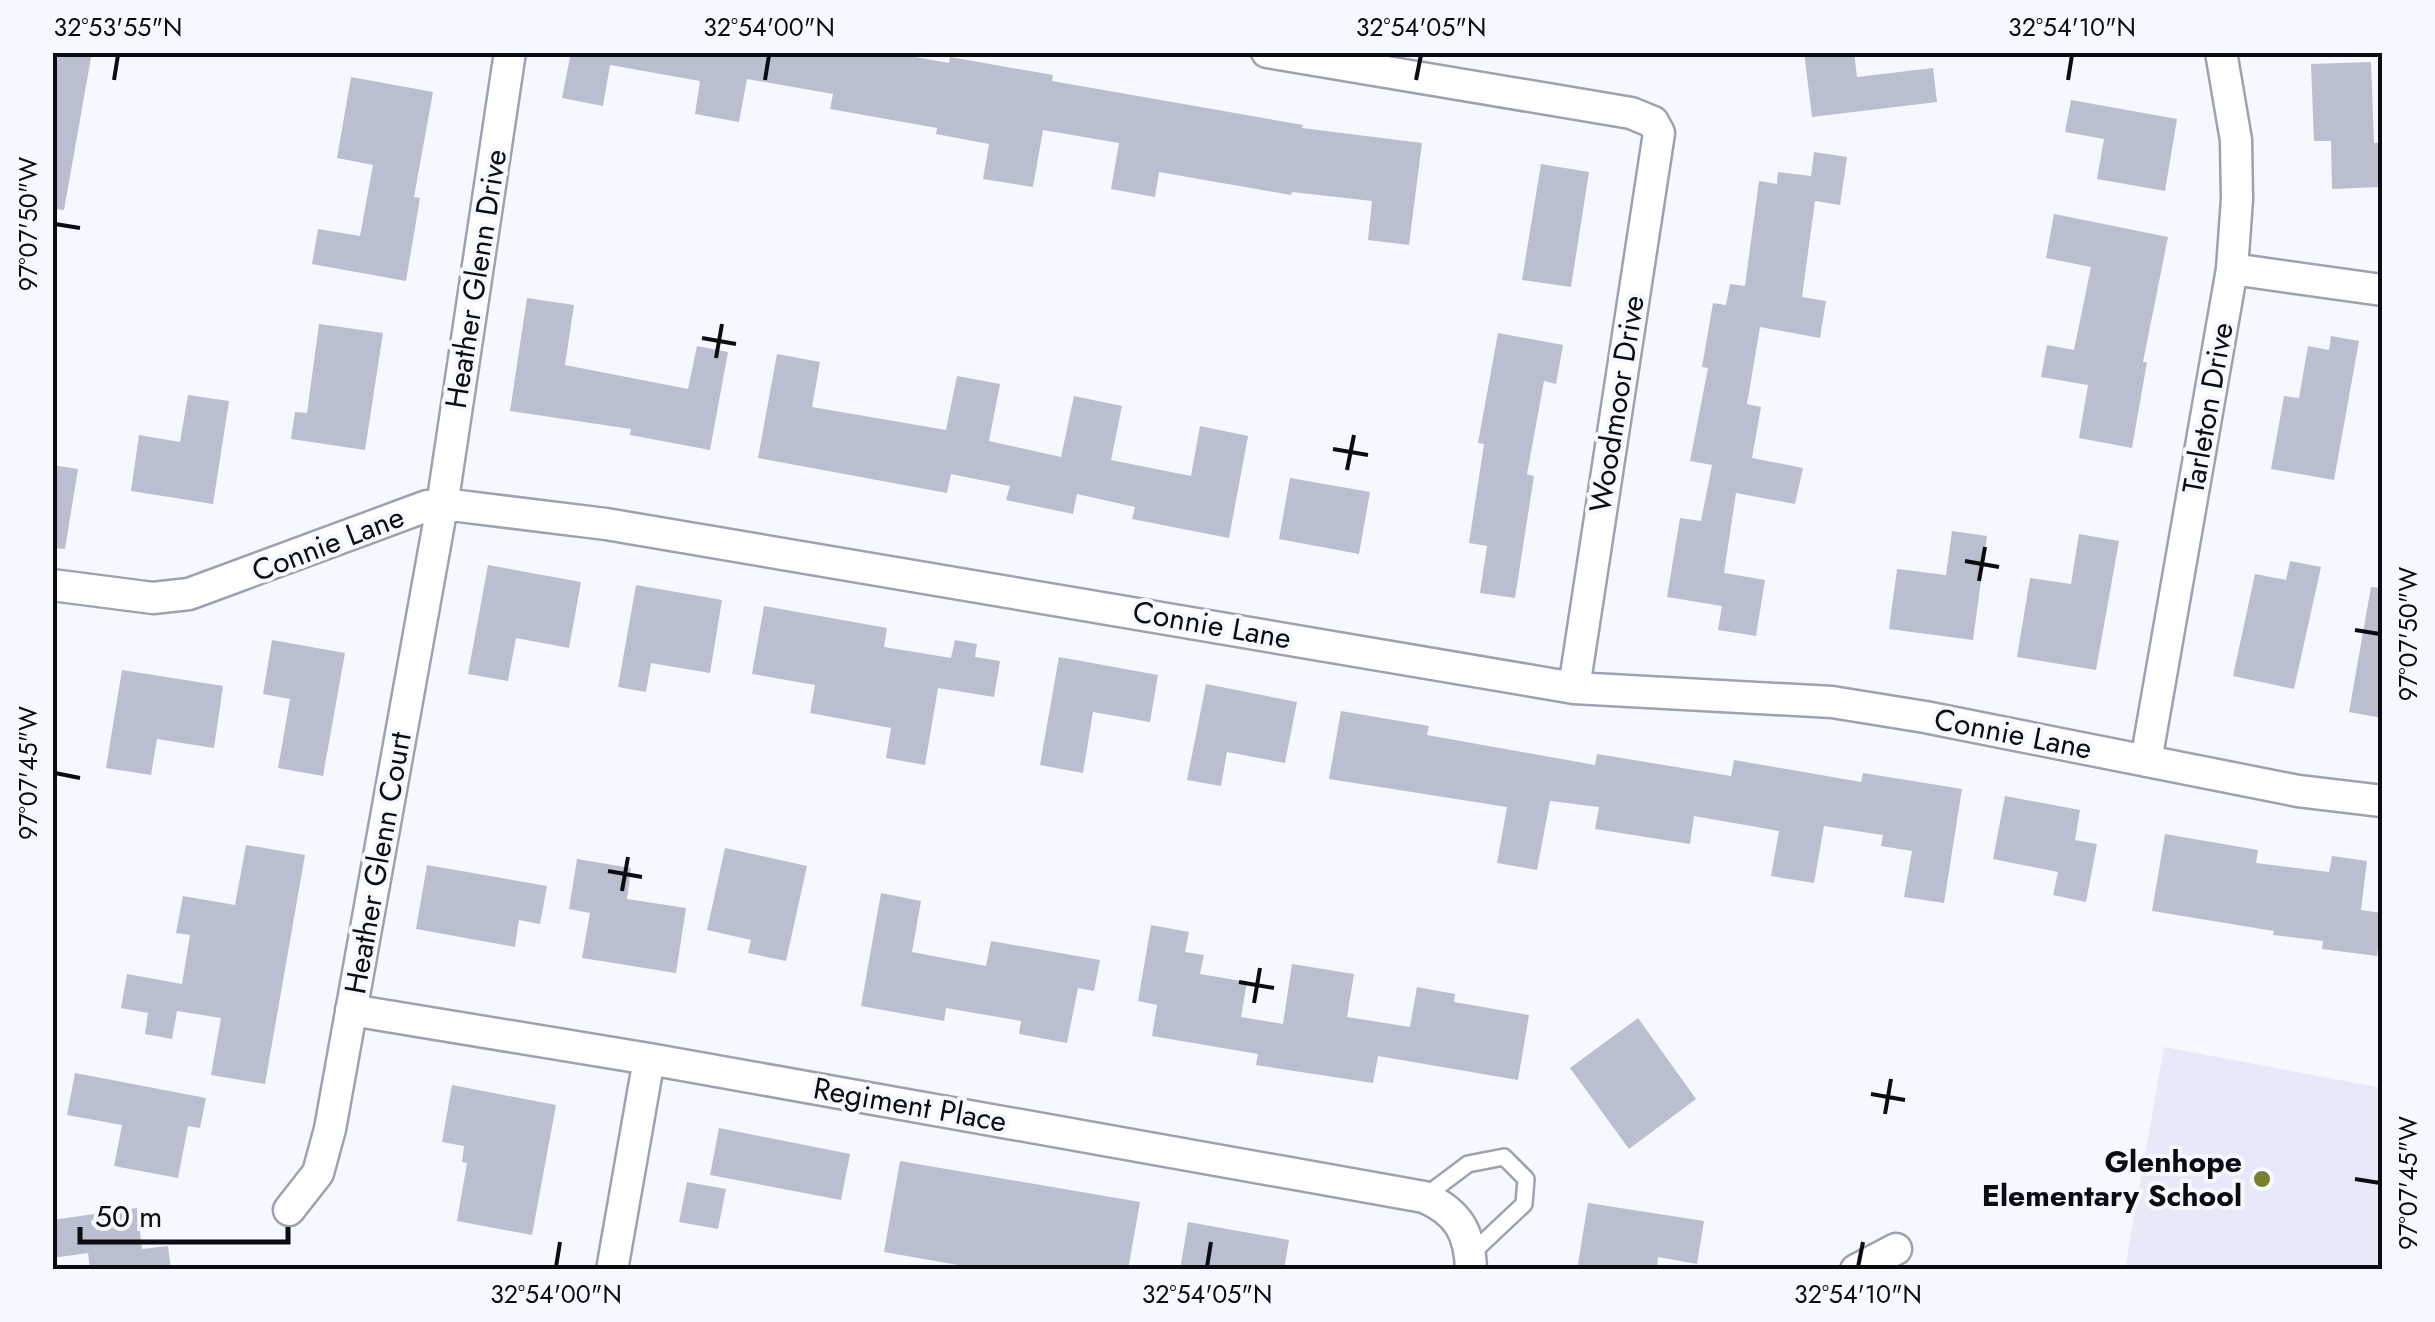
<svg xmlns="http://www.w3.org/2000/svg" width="2435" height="1322" viewBox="0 0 2435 1322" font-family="Jost,sans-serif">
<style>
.built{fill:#e6eaf8}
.building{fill:#babfcf}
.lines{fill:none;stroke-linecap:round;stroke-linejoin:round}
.lane-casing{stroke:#9da1b1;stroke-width:20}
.street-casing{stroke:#9da1b1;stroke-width:35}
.lane{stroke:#fff;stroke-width:15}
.street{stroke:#fff;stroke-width:30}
.ticks{fill:none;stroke:#0b0c11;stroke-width:4}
.poi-dot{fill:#79812d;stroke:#f6f8ff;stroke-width:4}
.labels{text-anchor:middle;stroke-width:8;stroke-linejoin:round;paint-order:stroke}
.street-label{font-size:30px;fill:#0b0c11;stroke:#f6f8ff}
.poi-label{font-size:30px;font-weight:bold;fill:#0b0c11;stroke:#f6f8ff;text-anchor:end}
.neatline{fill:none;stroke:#0b0c11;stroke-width:4}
.ticks-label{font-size:25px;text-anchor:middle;fill:#0b0c11}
</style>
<rect width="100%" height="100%" fill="#f6f8ff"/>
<!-- built -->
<path class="built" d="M 2164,1047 L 2382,1088 L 2382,1269 L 2125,1269 Z"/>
<!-- building -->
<path class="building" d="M 52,52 L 92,52 L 64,210 L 52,209 Z
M 571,52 L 887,52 L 949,63 L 950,57 L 1053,75 L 1052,81 L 1303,125 L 1302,128 L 1422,143 L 1409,245 L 1368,240 L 1372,201 L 1292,192 L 1291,195 L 1159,172 L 1155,197 L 1111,189 L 1119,143 L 1043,130 L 1033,187 L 983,179 L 989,144 L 936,134 L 937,128 L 830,109 L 833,94 L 747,79 L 739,122 L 695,114 L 700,81 L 610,65 L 603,106 L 562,98 Z
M 1804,52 L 1854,52 L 1857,77 L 1933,68 L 1937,102 L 1812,117 Z
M 2371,62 L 2374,143 L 2382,142 L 2382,187 L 2332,189 L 2331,141 L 2314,141 L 2311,64 Z
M 351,77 L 433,92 L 414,197 L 420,198 L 406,281 L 312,264 L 318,229 L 360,236 L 373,165 L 337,158 Z
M 2071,100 L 2177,119 L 2165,191 L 2097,179 L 2104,139 L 2065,132 Z
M 1814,152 L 1847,157 L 1840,205 L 1815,201 L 1802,297 L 1826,301 L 1820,338 L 1760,327 L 1747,404 L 1761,407 L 1752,458 L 1803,468 L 1795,504 L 1736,493 L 1724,573 L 1765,580 L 1756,636 L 1718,630 L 1722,606 L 1667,597 L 1680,518 L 1701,521 L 1712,465 L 1690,461 L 1708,368 L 1702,367 L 1713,303 L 1726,305 L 1730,284 L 1745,286 L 1759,181 L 1777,184 L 1778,172 L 1811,176 Z
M 1541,164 L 1589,172 L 1571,287 L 1522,280 Z
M 2054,214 L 2168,237 L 2143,362 L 2147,362 L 2132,448 L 2079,438 L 2088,385 L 2041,377 L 2047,345 L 2074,350 L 2091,267 L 2046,258 Z
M 527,298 L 574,305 L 565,365 L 688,389 L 697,346 L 728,352 L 710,450 L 630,435 L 631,429 L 510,411 Z
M 319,324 L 383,333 L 365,450 L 291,439 L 295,412 L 307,413 Z
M 1498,333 L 1563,345 L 1556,384 L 1544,381 L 1527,474 L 1534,476 L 1515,598 L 1480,593 L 1487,546 L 1469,543 L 1484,444 L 1478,443 Z
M 2331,336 L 2359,341 L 2334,480 L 2271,469 L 2284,396 L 2299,398 L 2308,346 L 2329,350 Z
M 777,354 L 820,362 L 812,407 L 946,430 L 957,376 L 1000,384 L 989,441 L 1061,457 L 1074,396 L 1122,406 L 1111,460 L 1191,476 L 1200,426 L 1248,436 L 1229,538 L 1132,519 L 1135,507 L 1077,494 L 1073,514 L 1006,500 L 1010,486 L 951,474 L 947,493 L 758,458 Z
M 188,395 L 229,401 L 213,504 L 131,491 L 139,435 L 180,442 Z
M 52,465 L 78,469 L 65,549 L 52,548 Z
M 1290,478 L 1370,492 L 1359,554 L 1279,539 Z
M 1952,531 L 1987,536 L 1973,640 L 1889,629 L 1897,569 L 1946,575 Z
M 2079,534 L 2119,541 L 2096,670 L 2017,657 L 2030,578 L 2071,584 Z
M 2290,561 L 2321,567 L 2294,689 L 2233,676 L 2255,574 L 2286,580 Z
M 488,565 L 581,582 L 569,648 L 516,638 L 508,681 L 468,674 Z
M 636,585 L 722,600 L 710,673 L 651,663 L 646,692 L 618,687 Z
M 2371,587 L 2382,588 L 2382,718 L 2349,712 Z
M 764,606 L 887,628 L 884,647 L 951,658 L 955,640 L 977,644 L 975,657 L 1000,661 L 994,697 L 938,688 L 925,765 L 886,758 L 891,728 L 810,713 L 815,685 L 752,674 Z
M 272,640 L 345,653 L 323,776 L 278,768 L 290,699 L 263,694 Z
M 1059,657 L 1158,675 L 1150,722 L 1093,712 L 1083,773 L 1040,765 Z
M 122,670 L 223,686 L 214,748 L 157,739 L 151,775 L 106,768 Z
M 1206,684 L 1297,702 L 1285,763 L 1227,752 L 1221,786 L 1187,780 Z
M 1341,711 L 1429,726 L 1427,735 L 1595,765 L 1597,754 L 1731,776 L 1734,760 L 1861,782 L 1863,773 L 1962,789 L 1944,903 L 1904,897 L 1912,851 L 1881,846 L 1883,835 L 1824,826 L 1814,883 L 1771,876 L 1779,831 L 1694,816 L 1690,844 L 1595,829 L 1599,807 L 1550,801 L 1537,870 L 1497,863 L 1507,807 L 1329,779 Z
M 2005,796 L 2080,810 L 2075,840 L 2097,844 L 2086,902 L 2053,895 L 2058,872 L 1993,859 Z
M 2165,834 L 2258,850 L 2256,863 L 2329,872 L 2332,856 L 2367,861 L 2361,910 L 2382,913 L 2377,956 L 2322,949 L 2323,941 L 2273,935 L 2274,931 L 2152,911 Z
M 246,845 L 305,855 L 265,1084 L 211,1075 L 221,1018 L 177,1011 L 172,1039 L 145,1034 L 148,1013 L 121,1008 L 127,974 L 182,984 L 190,935 L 176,933 L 183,896 L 235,905 Z
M 725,848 L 807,866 L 786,961 L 748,953 L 751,940 L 707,930 Z
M 577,859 L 631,868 L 627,899 L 686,908 L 676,973 L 582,958 L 590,913 L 569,909 Z
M 427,865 L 547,886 L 540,924 L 519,920 L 515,947 L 416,929 Z
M 881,893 L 921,901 L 912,952 L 986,966 L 991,941 L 1100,960 L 1094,991 L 1078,988 L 1067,1043 L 1019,1034 L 1021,1021 L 946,1008 L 944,1021 L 861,1006 Z
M 1151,925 L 1189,932 L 1185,952 L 1204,955 L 1200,974 L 1247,982 L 1241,1017 L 1283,1024 L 1292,964 L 1354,974 L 1347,1017 L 1410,1027 L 1417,987 L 1455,994 L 1454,1002 L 1529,1015 L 1518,1080 L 1378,1056 L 1373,1083 L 1256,1065 L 1258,1054 L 1152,1036 L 1157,1005 L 1138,1001 Z
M 1638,1018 L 1696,1099 L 1629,1149 L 1570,1068 Z
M 75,1073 L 206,1098 L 200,1128 L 188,1126 L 178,1178 L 114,1166 L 122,1125 L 67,1115 Z
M 452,1085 L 556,1105 L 532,1235 L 457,1221 L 467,1163 L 462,1162 L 464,1146 L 442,1142 Z
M 719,1128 L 850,1154 L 841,1200 L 710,1175 Z
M 900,1161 L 1140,1202 L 1128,1270 L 986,1270 L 884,1252 Z
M 687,1182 L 726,1189 L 718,1229 L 679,1222 Z
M 1588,1203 L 1704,1221 L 1697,1264 L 1658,1257 L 1657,1270 L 1577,1270 Z
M 137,1208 L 142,1249 L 168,1246 L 171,1270 L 90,1270 L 88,1253 L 52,1258 L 52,1220 Z
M 1188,1222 L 1289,1240 L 1284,1270 L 1180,1270 Z"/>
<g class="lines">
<defs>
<path id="lane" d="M 1424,1197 L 1468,1164 L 1504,1157 L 1526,1179 L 1524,1204 L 1471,1254"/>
<path id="street" d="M 1267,52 L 1631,113 L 1653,122 L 1659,133 L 1574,688
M 2232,269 L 2382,290
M 52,585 L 153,598 L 189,594 L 427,506 L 459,506 L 606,524 L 1574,688 L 1832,702 L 1925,717 L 2298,791 L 2382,801
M 2146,761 L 2232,269 L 2237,199 L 2236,140 L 2221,52
M 351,1010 L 649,1059 L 1424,1197 C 1458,1212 1470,1232 1471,1270
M 289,1210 L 318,1173 L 330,1129 L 442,506 L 510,52
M 612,1270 L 649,1059
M 1856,1270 L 1896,1249"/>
</defs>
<!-- lane casing -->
<use href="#lane" class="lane-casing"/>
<!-- street casing -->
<use href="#street" class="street-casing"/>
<!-- lane -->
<use href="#lane" class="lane"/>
<!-- street -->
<use href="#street" class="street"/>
</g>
<!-- ticks -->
<path class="ticks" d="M 114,80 L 118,55M 765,80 L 769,55M 1416,80 L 1421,55M 2068,80 L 2072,55M 55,224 L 80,228M 702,338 L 736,344M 716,358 L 722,324M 1333,449 L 1368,455M 1347,470 L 1354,435M 1965,561 L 1999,567M 1979,581 L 1985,547M 2355,630 L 2380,634M 55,773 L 80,778M 608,871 L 642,877M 622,891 L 628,857M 1239,982 L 1274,988M 1254,1003 L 1260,968M 1871,1094 L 1905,1100M 1885,1114 L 1891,1079M 2355,1179 L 2380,1183M 556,1267 L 560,1242M 1207,1267 L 1211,1242M 1858,1267 L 1863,1242"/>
<!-- markers -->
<circle class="poi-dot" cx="2262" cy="1179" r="10"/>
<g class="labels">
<!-- street labels -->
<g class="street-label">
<text transform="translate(476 279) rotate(-81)" y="10">Heather Glenn Drive</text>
<text transform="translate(1617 404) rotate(-81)" y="10">Woodmoor Drive</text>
<text transform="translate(2208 408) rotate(-80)" y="10">Tarleton Drive</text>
<text transform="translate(328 544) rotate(-21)" y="10">Connie Lane</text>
<text transform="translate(1212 625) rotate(10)" y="10">Connie Lane</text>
<text transform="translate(2013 734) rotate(11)" y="10">Connie Lane</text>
<text transform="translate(378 863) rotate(-80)" y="10">Heather Glenn Court</text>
<text transform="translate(910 1105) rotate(10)" y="10">Regiment Place</text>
</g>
<!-- poi labels -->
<g class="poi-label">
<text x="2242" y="1172">Glenhope<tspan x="2242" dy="34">Elementary School</tspan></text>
</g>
</g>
<!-- border -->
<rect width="2435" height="1322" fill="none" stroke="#f6f8ff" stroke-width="110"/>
<!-- scale -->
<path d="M80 1227v15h208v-15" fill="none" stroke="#0b0c11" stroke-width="5"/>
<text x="95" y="1227" font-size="30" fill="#0b0c11" stroke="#f6f8ff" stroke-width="8" paint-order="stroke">50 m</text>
<rect x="55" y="55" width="2325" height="1212" class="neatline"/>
<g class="ticks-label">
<text x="118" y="36">32°53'55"N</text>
<text x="769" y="36">32°54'00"N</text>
<text x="1421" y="36">32°54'05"N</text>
<text x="2072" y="36">32°54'10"N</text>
<text transform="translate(28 224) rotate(-90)" y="9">97°07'50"W</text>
<text transform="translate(2408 634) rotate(-90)" y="9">97°07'50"W</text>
<text transform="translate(28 773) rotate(-90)" y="9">97°07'45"W</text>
<text transform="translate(2408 1183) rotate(-90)" y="9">97°07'45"W</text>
<text x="556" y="1303">32°54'00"N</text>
<text x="1207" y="1303">32°54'05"N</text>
<text x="1858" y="1303">32°54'10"N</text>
</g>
</svg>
